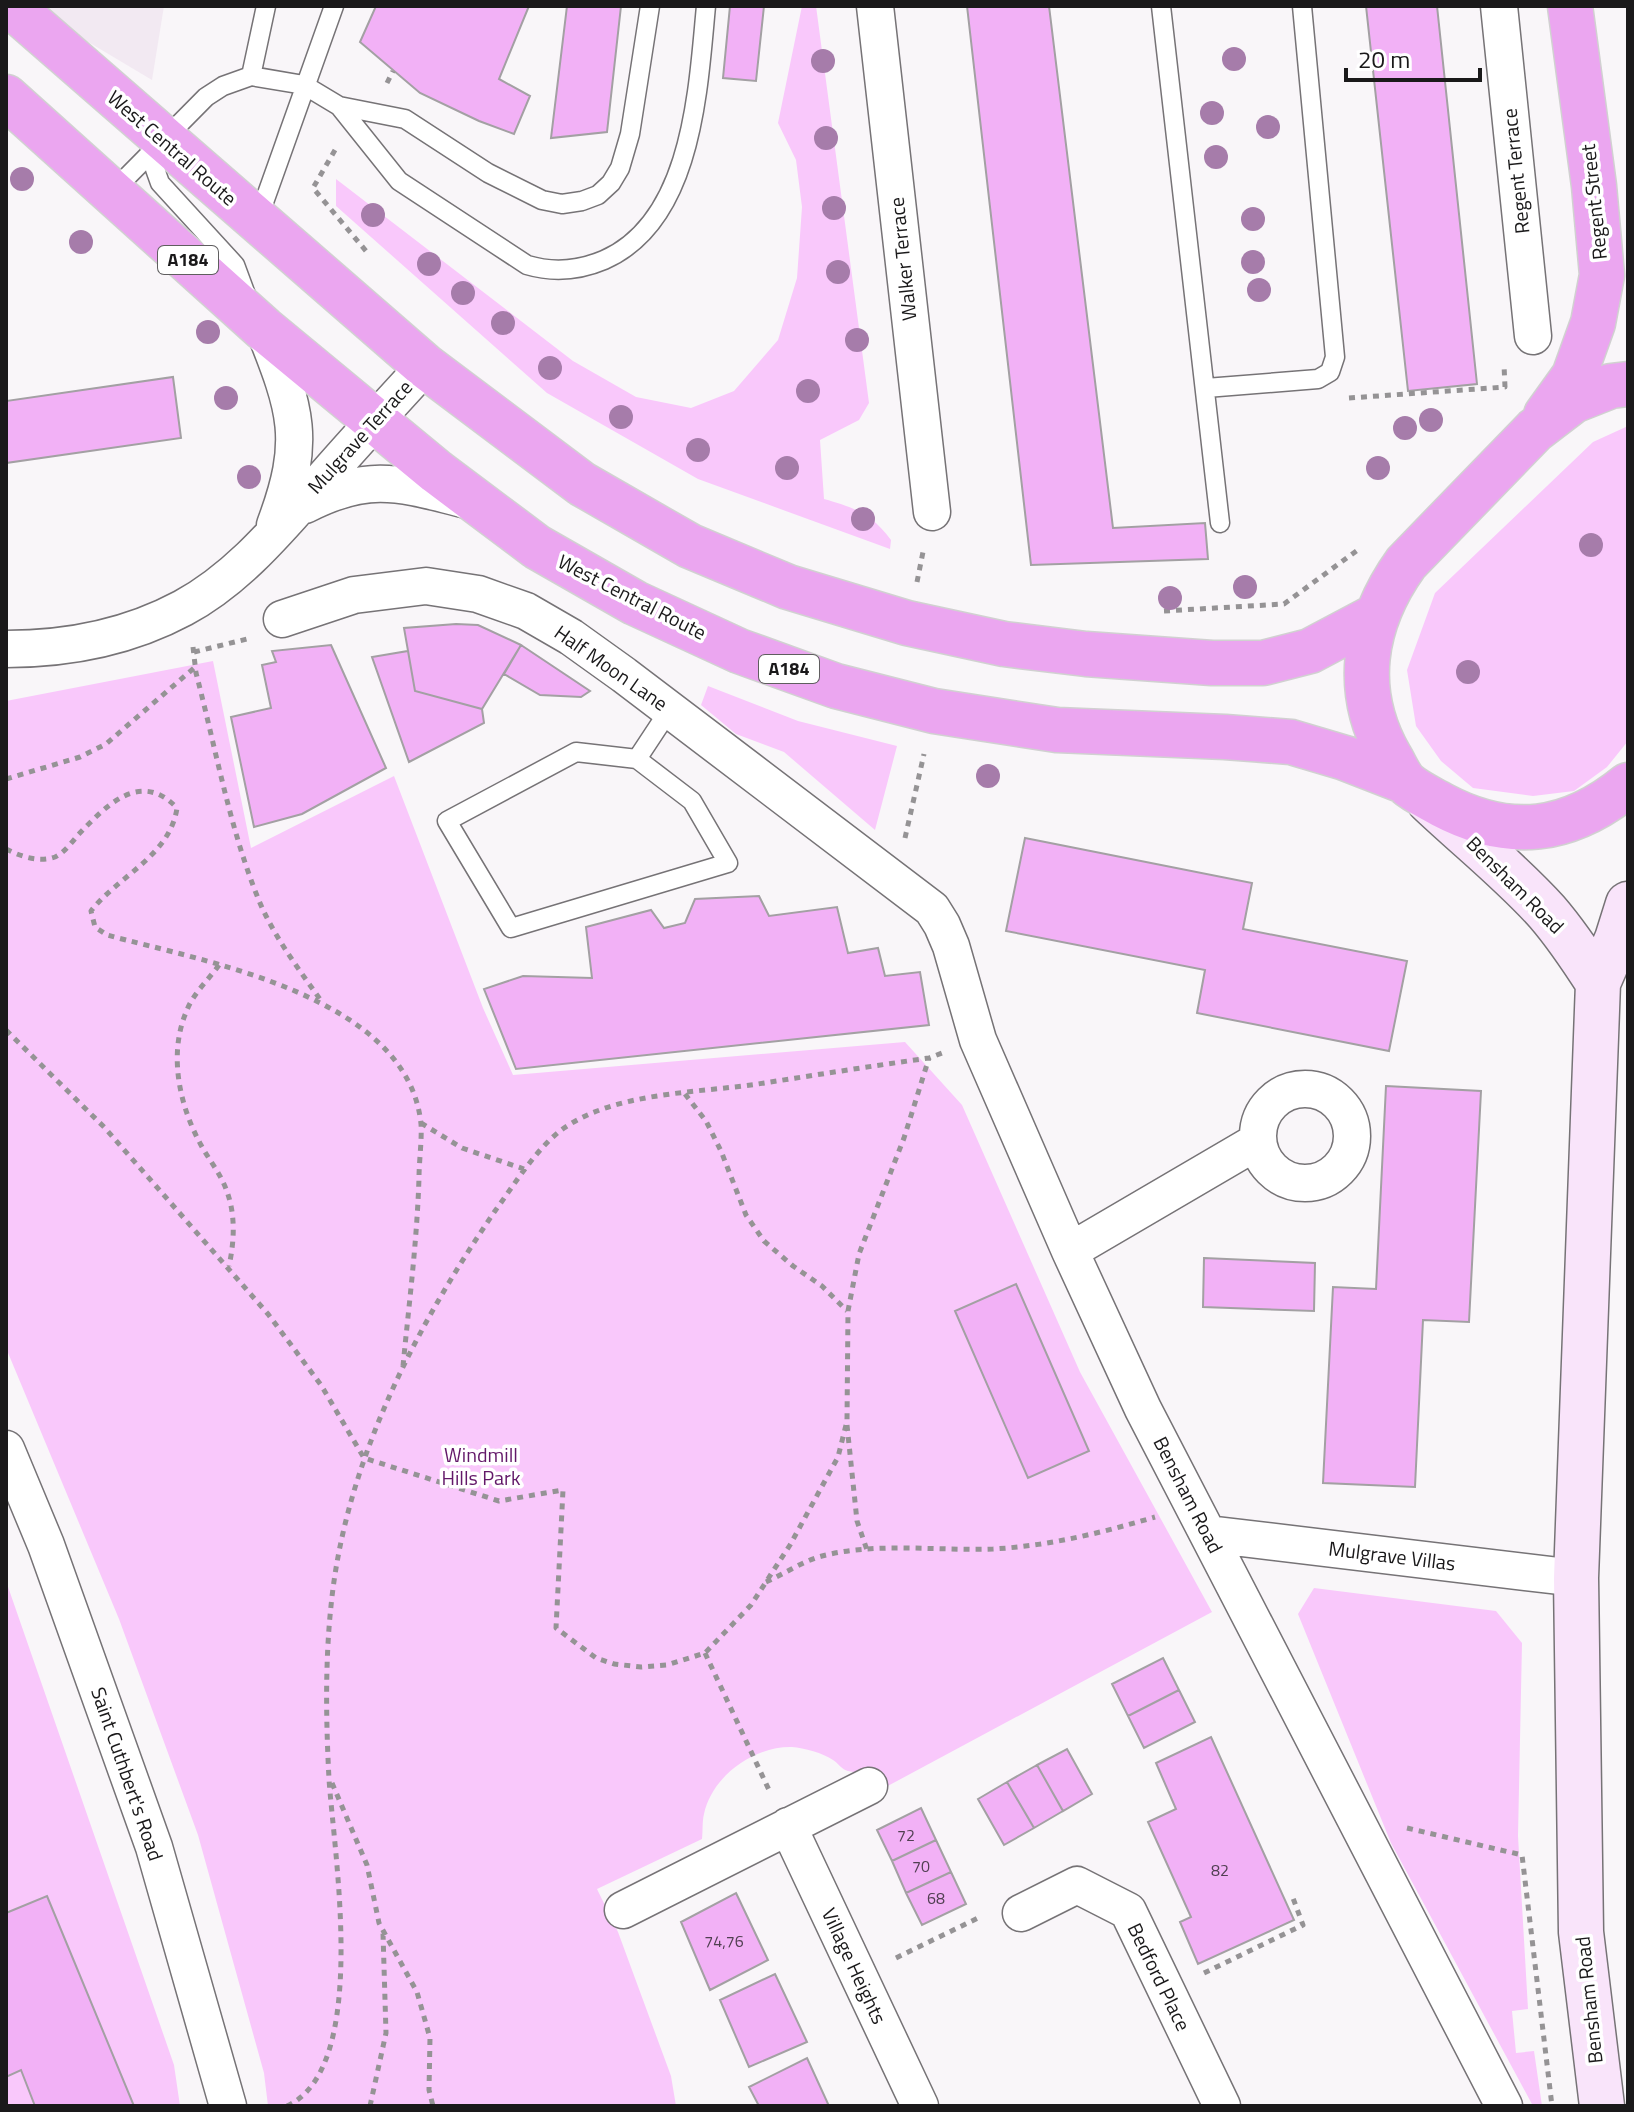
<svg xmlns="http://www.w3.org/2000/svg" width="1634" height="2112" viewBox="0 0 1634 2112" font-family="'Titillium Web',sans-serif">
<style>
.built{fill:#f2e9f2}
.green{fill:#f9c8fb}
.building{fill:#f2b1f6;stroke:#a3a0a3;stroke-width:2}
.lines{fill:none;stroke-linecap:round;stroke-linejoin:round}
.lane-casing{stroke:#767376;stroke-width:21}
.street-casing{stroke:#767376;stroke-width:39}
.secondary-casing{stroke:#767376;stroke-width:47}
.highway-casing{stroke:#d1d1d1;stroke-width:47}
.path{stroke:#959395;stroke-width:5;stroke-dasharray:6 6;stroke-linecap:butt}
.lane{stroke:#fff;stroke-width:18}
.street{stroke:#fff;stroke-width:36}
.secondary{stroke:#f9e4fa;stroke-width:44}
.highway{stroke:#eba6f0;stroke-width:44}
.tree{fill:#a67caa}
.labels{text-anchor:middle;stroke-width:7;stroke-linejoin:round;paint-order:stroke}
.number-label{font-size:16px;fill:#503f51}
.shield{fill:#fff;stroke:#5f5e5f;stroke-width:2}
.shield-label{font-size:18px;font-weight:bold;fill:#1a191a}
.street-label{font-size:20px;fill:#1a191a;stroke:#fff}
.park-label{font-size:20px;fill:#631869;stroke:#fff}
</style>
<rect width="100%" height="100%" fill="#f9f6f9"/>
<!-- built -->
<path class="built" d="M 28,6 L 164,6 L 152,80 Z"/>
<!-- green -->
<path class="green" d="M 802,6 L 816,6 L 869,403 L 859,420 L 820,440 L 824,499 C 855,508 871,513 891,540 L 890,549 L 698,479 L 547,393 L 336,206 L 336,179 L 573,361 L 636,397 L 691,408 L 734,391 L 778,340 L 797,278 L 802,207 L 796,160 L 778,123 Z
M 1628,426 L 1628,741 L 1607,767 L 1574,791 L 1533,796 L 1473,788 L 1441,761 L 1416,726 L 1407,670 L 1435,593 L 1593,442 Z
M 213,661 L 251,848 L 394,776 L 483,1008 L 513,1075 L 905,1042 L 962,1105 L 1080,1372 L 1212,1612 L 884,1788 L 873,1773 C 865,1772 855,1773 848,1771 C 842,1770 838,1763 833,1760 C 823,1753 804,1748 792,1747 C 754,1746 712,1776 704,1814 C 702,1822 703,1831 702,1839 L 597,1889 L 618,1932 L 671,2076 L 676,2106 L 268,2106 L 264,2073 L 198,1835 L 119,1619 L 6,1348 L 6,701 Z
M 708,686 L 798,721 L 897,746 L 875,830 L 784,752 L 736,734 L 701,705 Z
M 6,1581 L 174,2065 L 180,2106 L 6,2106 Z
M 1314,1588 L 1496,1611 L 1522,1643 L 1518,1836 L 1528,2009 L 1512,2011 L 1516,2053 L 1534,2051 L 1542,2106 L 1533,2106 L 1391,1843 L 1298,1614 Z"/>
<!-- building -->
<path class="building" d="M 376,6 L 529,6 L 499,79 L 530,96 L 514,134 L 479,121 L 420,93 L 360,42 Z
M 567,6 L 621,6 L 607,132 L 551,138 Z
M 730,6 L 764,6 L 756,81 L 723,78 Z
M 967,6 L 1049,6 L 1113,528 L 1205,523 L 1208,559 L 1031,565 Z
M 1366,6 L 1437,6 L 1477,384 L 1408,391 Z
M 173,377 L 181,438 L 6,463 L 6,401 Z
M 456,624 L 478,625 L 521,645 L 482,709 L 415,691 L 404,628 Z
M 331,645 L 386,768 L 302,814 L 254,827 L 231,717 L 271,708 L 262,665 L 276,662 L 272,651 Z
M 521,645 L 590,691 L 581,697 L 540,695 L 504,674 Z
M 408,651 L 415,691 L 482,709 L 484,723 L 409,762 L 372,657 Z
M 1025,838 L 1252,883 L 1243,929 L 1407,961 L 1389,1051 L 1197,1013 L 1205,970 L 1006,931 Z
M 759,896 L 769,916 L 837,907 L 848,953 L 878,948 L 885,976 L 920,972 L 929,1025 L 516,1069 L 484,989 L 523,976 L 592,978 L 586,927 L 651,910 L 664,928 L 685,923 L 695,899 Z
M 1386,1086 L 1481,1091 L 1469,1322 L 1423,1320 L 1415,1487 L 1323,1483 L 1333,1287 L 1376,1289 Z
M 1204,1258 L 1315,1263 L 1314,1311 L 1203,1307 Z
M 1016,1284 L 1089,1451 L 1028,1478 L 955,1311 Z
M 1163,1658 L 1179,1690 L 1128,1716 L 1112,1684 Z
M 1179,1690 L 1195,1722 L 1144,1748 L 1128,1716 Z
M 1211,1737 L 1294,1920 L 1198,1964 L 1180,1922 L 1191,1917 L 1148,1822 L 1176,1809 L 1156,1763 Z
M 1067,1749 L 1092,1794 L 1063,1811 L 1037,1765 Z
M 1037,1765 L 1063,1811 L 1034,1828 L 1007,1782 Z
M 1007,1782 L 1034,1828 L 1004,1845 L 978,1799 Z
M 921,1808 L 936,1840 L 892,1861 L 877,1830 Z
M 936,1840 L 951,1872 L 906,1893 L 892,1861 Z
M 951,1872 L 966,1904 L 922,1925 L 906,1893 Z
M 736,1893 L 768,1960 L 710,1990 L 681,1922 Z
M 47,1896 L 134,2106 L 35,2106 L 21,2070 L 6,2077 L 6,1913 Z
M 775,1974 L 807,2042 L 749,2067 L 720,2000 Z
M 807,2058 L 829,2106 L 759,2106 L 749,2087 Z"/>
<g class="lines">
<defs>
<path id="lane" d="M 1161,6 L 1220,523
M 251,76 L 266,6
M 339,106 L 399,181 L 527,265 C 554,273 578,271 604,260 C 693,221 698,89 706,6
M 162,143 L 155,169 L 160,183 L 235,265 L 248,300
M 112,192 L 206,97 L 223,86 L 251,76 L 304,85 L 339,106 L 405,119 L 488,173 L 542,200 L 562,204 L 582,201 L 598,195 L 611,183 L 620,168 L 630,134 L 650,6
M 258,219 L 334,6
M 1206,388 L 1318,379 L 1330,372 L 1335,357 L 1302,6
M 637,759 L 692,801 L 728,863 L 511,928 L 447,821 L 576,752 L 637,759 L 670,709"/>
<path id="street" d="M 875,6 L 932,512
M 1499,6 L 1533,336
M 264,329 C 296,410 307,440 275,525
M 305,505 C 371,471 402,484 471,501
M 282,619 L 354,595 L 426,586 L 478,594 L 526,611 L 571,637 L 624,675 L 932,909 L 942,925 L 951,946 L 978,1040 L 1070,1251 L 1143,1409 L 1504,2106
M 6,649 C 67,649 129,637 183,608 C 239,578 281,526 322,480 C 356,441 390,404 425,366
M1258 1136a47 47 0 1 1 94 0a47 47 0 1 1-94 0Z
M 1070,1251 L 1258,1141
M 6,1449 L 46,1545 L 154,1847 L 228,2106
M 1208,1534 L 1576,1578
M 788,1826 L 920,2106
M 623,1910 L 869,1786
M 1021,1913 L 1077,1885 L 1128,1911 L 1222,2106"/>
<path id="secondary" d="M 1429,801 C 1468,838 1511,872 1547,912 C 1566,934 1582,958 1598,983
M 1602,2106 L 1581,1932 L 1576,1578 L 1598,983 L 1617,939 L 1628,904"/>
<path id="highway" d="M 11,6 L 425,366 L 582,484 L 690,546 L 788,587 L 907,623 L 1004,644 L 1086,654 L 1212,663 L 1263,663 L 1310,651 L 1376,616
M 6,97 L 264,329 L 437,472 L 537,547 L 635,603 L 739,651 L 836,686 L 934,711 L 1057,730 L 1225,737 L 1291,742 L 1345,758 L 1404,781
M 1628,384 L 1611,386 L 1573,401 L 1535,430 L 1406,563 C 1363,623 1352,691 1390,757 C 1395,765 1399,776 1406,783 C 1416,792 1430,798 1442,805 C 1510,841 1569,833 1628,785
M 1546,415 L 1574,376 L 1593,323 L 1602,275 L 1594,186 L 1570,6"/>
</defs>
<!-- lane casing -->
<use href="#lane" class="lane-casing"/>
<!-- street casing -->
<use href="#street" class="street-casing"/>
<!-- secondary casing -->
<use href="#secondary" class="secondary-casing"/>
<!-- highway casing -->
<use href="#highway" class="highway-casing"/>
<!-- path -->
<path class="path" d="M 387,83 L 393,71
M 335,150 L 313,188 L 366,251
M 1349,398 L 1505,387 L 1504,365
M 917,582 L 923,552
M 1164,611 L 1284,604 L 1359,549
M 193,647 L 196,673 C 216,749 230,831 260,903 C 275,938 300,971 322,1002
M 194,652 L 247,639
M 6,779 L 80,757 L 106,744 L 194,668
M 905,838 L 924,754
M 6,849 C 20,856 38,863 55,857 C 64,853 72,842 78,835 C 106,806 140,769 177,808 C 170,856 118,876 91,911 L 95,927 L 107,935 C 206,962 408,996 421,1124 C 422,1141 419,1161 419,1178 C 417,1241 409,1304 403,1366
M 219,965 C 209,979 193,994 187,1010 C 168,1053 179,1105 201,1145 C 208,1158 217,1169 223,1182 C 236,1209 235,1238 229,1266
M 6,1030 L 105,1128 L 268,1314 L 321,1385 L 364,1458 L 499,1501 L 563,1490 L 556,1628 L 596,1658 L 614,1664 L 641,1667 L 667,1665 L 705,1653 L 751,1605 L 790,1545 L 838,1457 L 847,1421 L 848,1311 L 859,1254 L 904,1138 L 929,1058
M 685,1094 L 706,1121 L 721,1151 L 746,1215 L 764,1241 L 793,1266 L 822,1286 L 847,1311
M 421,1123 L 462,1148 L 524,1169
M 847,1425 L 857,1521 L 867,1550
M 766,1582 C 784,1574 803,1561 822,1556 C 876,1542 937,1551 993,1549 C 1048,1546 1101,1533 1155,1517
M 705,1653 L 769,1790
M 332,1783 L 367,1865 L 379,1923 L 417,1992 L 430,2038 L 429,2090 L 433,2106
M 1407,1828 L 1522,1855 L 1552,2106
M 896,1958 L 980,1917
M 1204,1973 L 1303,1925 L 1293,1898
M 287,2106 C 370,2068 334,1855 329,1779 C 326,1722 325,1663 331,1606 C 345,1463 415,1328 495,1211 C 514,1185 537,1147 564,1128 C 617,1092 696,1093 758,1084 C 815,1075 872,1066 929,1058 L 942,1053
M 370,2106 L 386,2033 L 383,1933"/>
<!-- lane -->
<use href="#lane" class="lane"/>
<!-- street -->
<use href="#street" class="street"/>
<!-- secondary -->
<use href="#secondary" class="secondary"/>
<!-- highway -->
<use href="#highway" class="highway"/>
</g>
<!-- trees -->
<g class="tree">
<circle cx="1234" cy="59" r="12"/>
<circle cx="823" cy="61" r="12"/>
<circle cx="1212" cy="113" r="12"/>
<circle cx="1268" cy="127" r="12"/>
<circle cx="826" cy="138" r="12"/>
<circle cx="1216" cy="157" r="12"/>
<circle cx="22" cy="179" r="12"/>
<circle cx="834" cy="208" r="12"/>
<circle cx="373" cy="215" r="12"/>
<circle cx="1253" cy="219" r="12"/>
<circle cx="81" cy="242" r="12"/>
<circle cx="1253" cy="262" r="12"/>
<circle cx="429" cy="264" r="12"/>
<circle cx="838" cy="272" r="12"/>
<circle cx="1259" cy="290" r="12"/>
<circle cx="463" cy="293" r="12"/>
<circle cx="503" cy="323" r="12"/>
<circle cx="208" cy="332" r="12"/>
<circle cx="857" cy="340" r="12"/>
<circle cx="550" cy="368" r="12"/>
<circle cx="808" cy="391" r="12"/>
<circle cx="226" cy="398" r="12"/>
<circle cx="621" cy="417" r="12"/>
<circle cx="1431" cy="420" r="12"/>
<circle cx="1405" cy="428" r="12"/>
<circle cx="698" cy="450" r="12"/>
<circle cx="787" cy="468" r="12"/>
<circle cx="1378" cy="468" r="12"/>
<circle cx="249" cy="477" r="12"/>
<circle cx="863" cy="519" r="12"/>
<circle cx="1591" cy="545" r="12"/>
<circle cx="1245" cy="587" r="12"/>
<circle cx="1170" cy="598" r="12"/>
<circle cx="1468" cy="672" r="12"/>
<circle cx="988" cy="776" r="12"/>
</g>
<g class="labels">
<!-- number labels -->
<g class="number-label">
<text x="906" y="1841">72</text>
<text x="921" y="1872">70</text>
<text x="1220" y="1876">82</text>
<text x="936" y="1904">68</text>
<text x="724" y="1947">74,76</text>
</g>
<!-- shield labels -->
<g class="shield">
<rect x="158" y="246" width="60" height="28" rx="6"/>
<rect x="759" y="655" width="60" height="28" rx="6"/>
</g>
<g class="shield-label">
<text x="188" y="266">A184</text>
<text x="789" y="675">A184</text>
</g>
<!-- street labels -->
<g class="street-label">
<text transform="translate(172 148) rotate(41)" y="7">West Central Route</text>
<text transform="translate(1516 171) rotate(-96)" y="7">Regent Terrace</text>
<text transform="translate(1594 202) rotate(-96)" y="7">Regent Street</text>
<text transform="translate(903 259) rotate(-96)" y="7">Walker Terrace</text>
<text transform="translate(360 437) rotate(-48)" y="7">Mulgrave Terrace</text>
<text transform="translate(632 597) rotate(27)" y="7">West Central Route</text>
<text transform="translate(611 668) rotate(35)" y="7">Half Moon Lane</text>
<text transform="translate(1515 885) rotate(45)" y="7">Bensham Road</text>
<text transform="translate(1188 1495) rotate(63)" y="7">Bensham Road</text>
<text transform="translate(1392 1556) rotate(7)" y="7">Mulgrave Villas</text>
<text transform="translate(127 1774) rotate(71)" y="7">Saint Cuthbert's Road</text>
<text transform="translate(854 1966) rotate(65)" y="7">Village Heights</text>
<text transform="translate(1159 1977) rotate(64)" y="7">Bedford Place</text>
<text transform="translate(1589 2000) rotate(-96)" y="7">Bensham Road</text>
</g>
<!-- park labels -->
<g class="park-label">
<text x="481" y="1462">Windmill<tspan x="481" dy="23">Hills Park</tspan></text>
</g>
</g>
<!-- border -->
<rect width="1634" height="2112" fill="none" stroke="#1a191a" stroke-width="16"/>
<!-- scale -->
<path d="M1346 68v12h134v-12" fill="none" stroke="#1a191a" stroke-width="4"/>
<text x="1358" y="68" font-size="24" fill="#1a191a" stroke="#ffffff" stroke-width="6" paint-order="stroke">20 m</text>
</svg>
